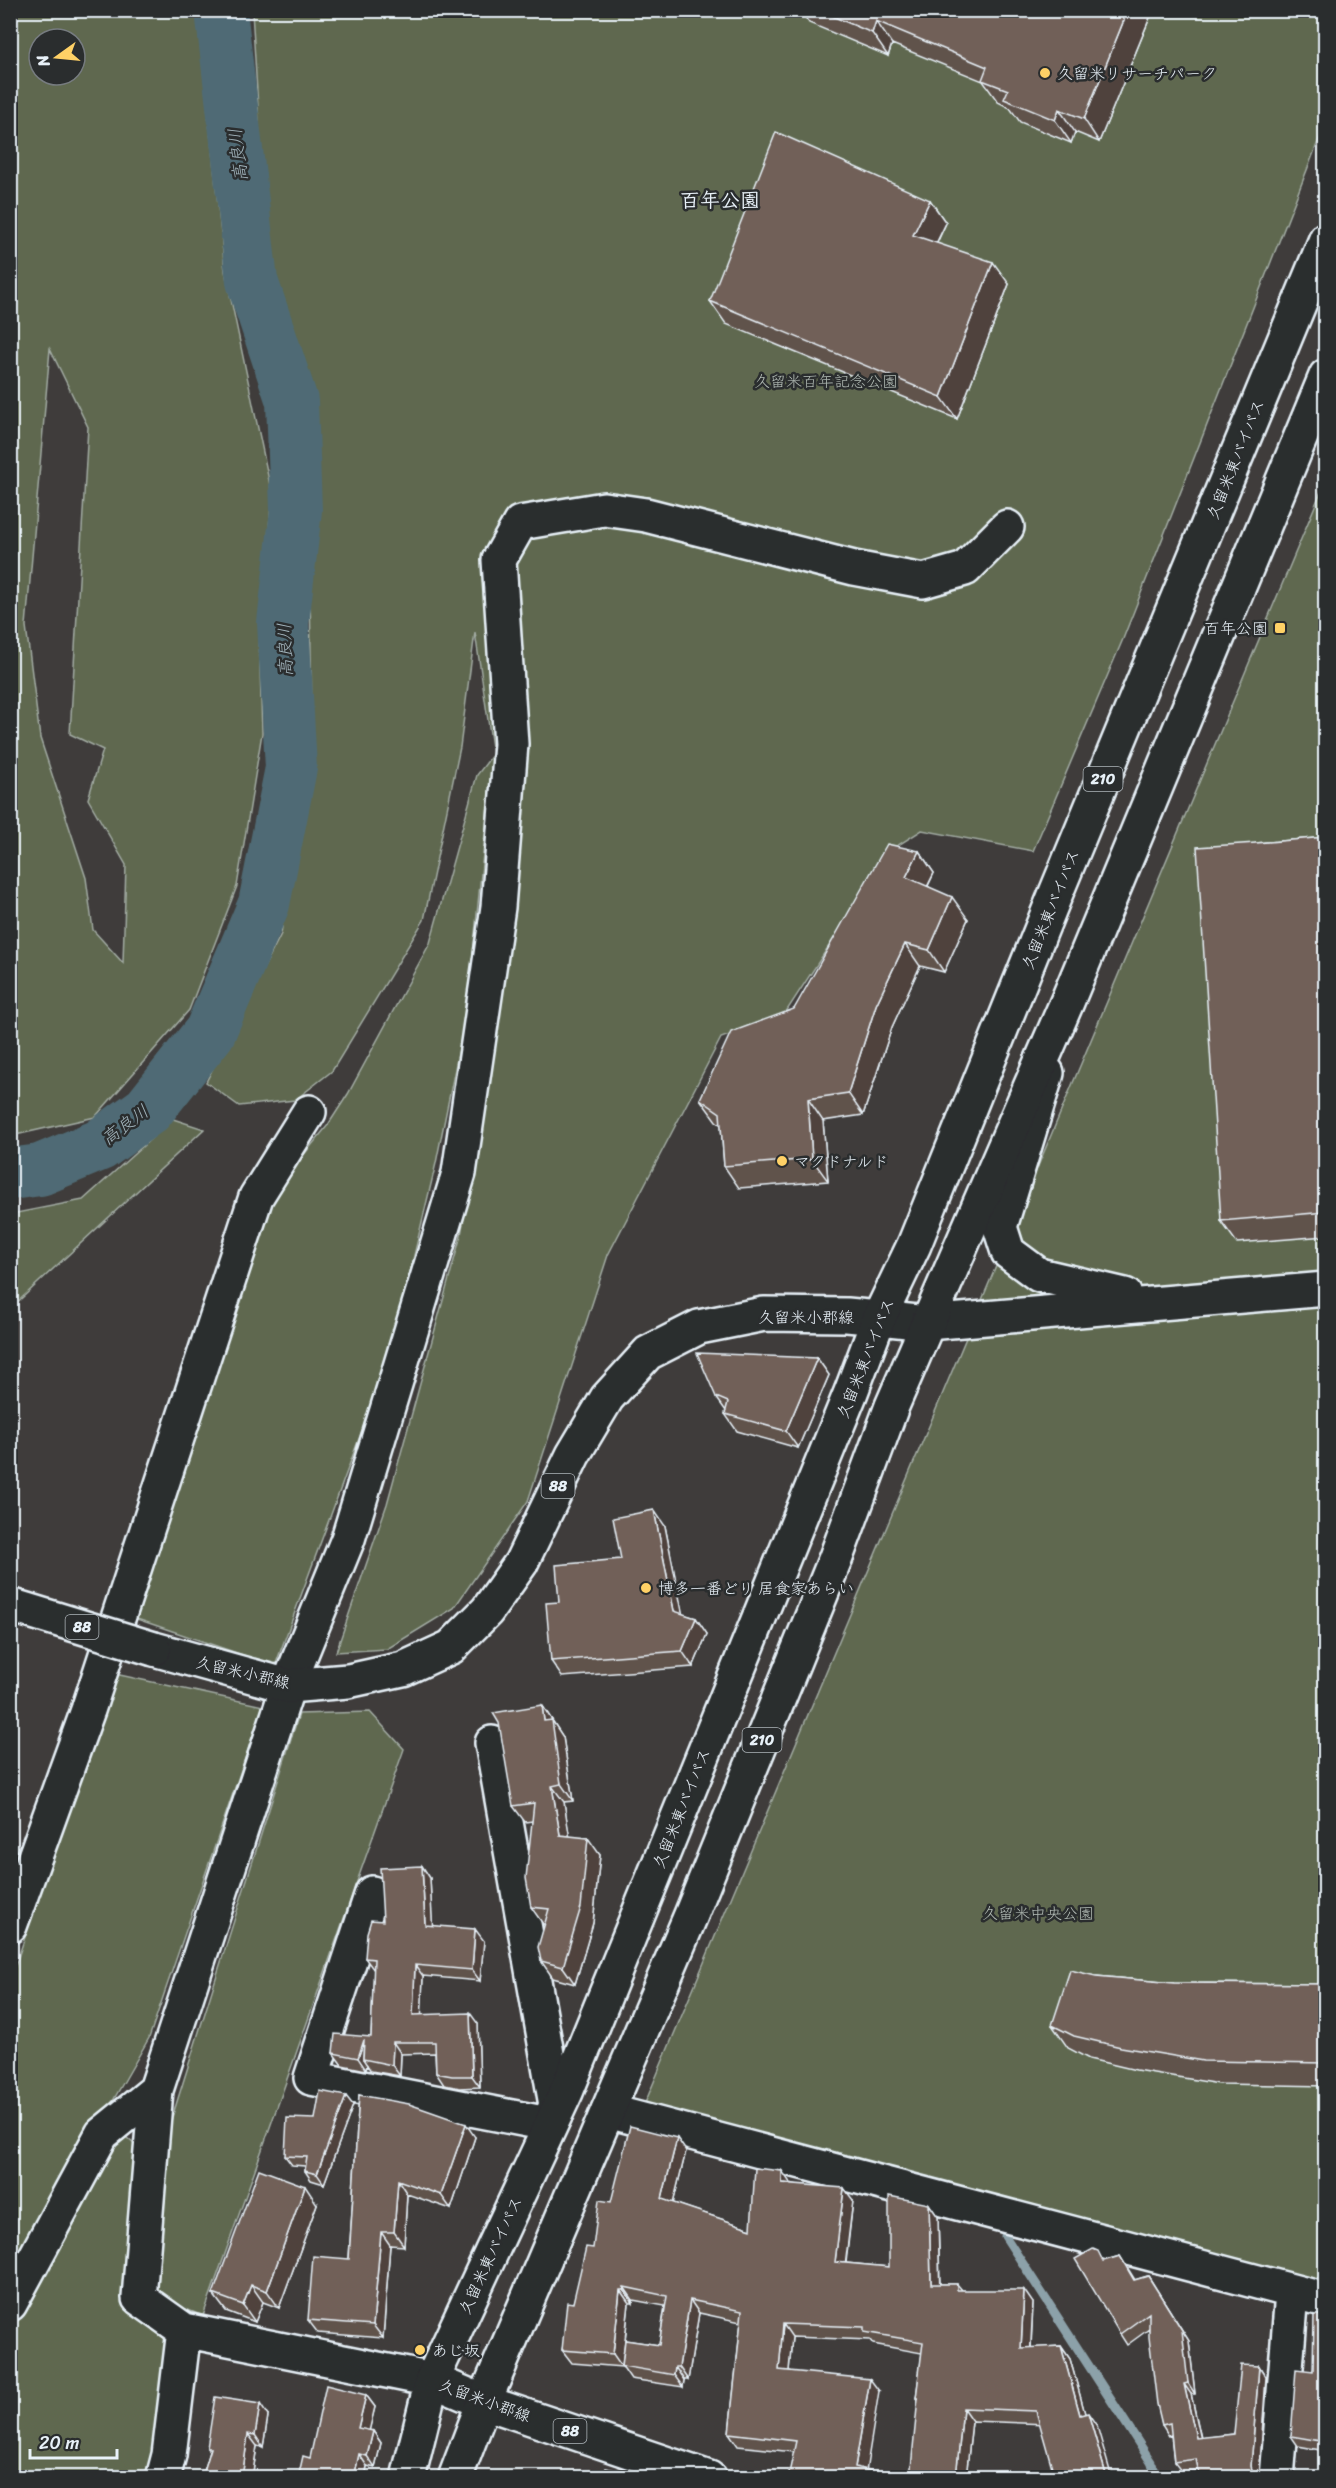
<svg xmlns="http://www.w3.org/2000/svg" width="1336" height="2488" viewBox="0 0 1336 2488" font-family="Sriracha,'Klee One',sans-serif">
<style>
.green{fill:#5e684f;stroke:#a3aca4;stroke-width:1.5;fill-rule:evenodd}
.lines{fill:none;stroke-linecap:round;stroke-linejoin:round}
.stream{stroke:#8ca1a9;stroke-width:9}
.river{stroke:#4f6b74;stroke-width:52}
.minor-casing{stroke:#e8f1f8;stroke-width:38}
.major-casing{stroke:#e8f1f8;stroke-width:38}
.highway-casing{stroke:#e8f1f8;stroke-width:38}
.minor{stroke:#2a2d2e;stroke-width:33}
.major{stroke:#2a2d2e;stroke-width:33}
.highway{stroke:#2a2d2e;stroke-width:33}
.major-bridge-casing{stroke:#e8f1f8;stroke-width:38;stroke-linecap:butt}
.major-bridge{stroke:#2a2d2e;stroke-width:33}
.wall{fill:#61534c;stroke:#e8f1f8;stroke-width:1.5;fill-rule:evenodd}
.shaded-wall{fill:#4f433e;stroke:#e8f1f8;stroke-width:1.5}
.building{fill:#716058;stroke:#e8f1f8;stroke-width:1.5}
.poi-dot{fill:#ffd166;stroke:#2a2d2e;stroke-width:2}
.labels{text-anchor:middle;stroke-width:5;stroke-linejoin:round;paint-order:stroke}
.shield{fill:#2a2d2e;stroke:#afb6bb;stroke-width:1.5}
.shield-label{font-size:15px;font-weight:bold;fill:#e8f1f8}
.poi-label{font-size:16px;fill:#e8f1f8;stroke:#2a2d2e;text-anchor:start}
.park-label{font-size:16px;fill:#b1bab4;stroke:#2a2d2e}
.street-label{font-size:16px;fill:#e8f1f8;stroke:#2a2d2e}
.water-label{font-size:18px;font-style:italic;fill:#a3b5bd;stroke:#2a2d2e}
.quarter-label{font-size:20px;font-weight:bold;fill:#e8f1f8;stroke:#2a2d2e}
</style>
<rect width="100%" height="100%" fill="#3f3c3b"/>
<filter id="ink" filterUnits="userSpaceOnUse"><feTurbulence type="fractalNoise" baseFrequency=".0167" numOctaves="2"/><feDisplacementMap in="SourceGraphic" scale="12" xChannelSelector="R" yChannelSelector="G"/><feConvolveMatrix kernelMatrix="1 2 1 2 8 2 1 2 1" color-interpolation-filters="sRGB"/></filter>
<g filter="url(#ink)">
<!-- green -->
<path class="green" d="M 10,11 L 197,11 L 225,271 L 272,495 L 259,635 L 262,733 L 237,886 L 189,1010 L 95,1117 L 11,1136 ZM 39,39 L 75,39 L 75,75 L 39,75 ZM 50,349 L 88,427 L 70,734 L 103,750 L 88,799 L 126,865 L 123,963 L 93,930 L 86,878 L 40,738 L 26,626 Z
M 252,11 L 1325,11 L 1325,124 L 1123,639 L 1033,851 L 922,830 L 892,849 L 784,1015 L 721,1038 L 608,1255 L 528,1501 L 454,1608 L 387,1649 L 336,1652 L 387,1504 L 461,1235 L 516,907 L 522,777 L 493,754 L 468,1004 L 436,1163 L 391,1352 L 275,1666 L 134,1618 L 267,1200 L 328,1125 L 348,1094 L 430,943 L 477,775 L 493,754 L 475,632 L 460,747 L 424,920 L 332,1071 L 295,1100 L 239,1106 L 206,1082 L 281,934 L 312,718 L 307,392 L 268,268 Z
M 1325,482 L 1325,2290 L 643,2108 Z
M 173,1119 L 204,1129 L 11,1308 L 11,1214 L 83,1200 Z
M 115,1674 L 263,1706 L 149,2038 L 11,2278 L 11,1978 Z
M 370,1712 L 404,1749 L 203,2316 L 148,2294 L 164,2143 L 299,1714 Z
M 119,2131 L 135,2145 L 122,2305 L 174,2346 L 157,2477 L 11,2478 L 11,2314 Z"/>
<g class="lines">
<!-- stream -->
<path class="stream" d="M 1005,2236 L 1151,2462 L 1158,2478"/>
<!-- river -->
<path class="river" d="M 10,1174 L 40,1170 L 100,1145 L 148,1110 L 210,1032 L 264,904 L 291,768 L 283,623 L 296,510 L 292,401 L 252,281 L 221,10"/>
<defs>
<path id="minor" d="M 1047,1073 L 1000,1227 L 1008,1252 L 1039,1275 L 1125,1295
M 879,1318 L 927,1323 L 1326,1289
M 492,1743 L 556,2105 L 547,2127
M 372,1893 L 311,2078 L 548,2124
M 10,1926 L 88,1710 L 256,1197 L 309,1112
M 608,2111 L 1326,2300
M 10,2304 L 102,2134 L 156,2090
M 432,2380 L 184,2330 L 139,2298 L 156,2090 L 288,1686 L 348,1539 L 459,1173 L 498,907 L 511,744 L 499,560 L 520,523 L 604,509 L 646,515 L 854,568 L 923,581 L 965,569 L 1007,527
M 163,2478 L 169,2455 L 184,2330
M 1277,2478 L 1292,2293"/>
<path id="major" d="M 154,1649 L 288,1686 L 348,1681 L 403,1669 L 451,1647 L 487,1611 L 521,1563 L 573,1455 L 607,1398 L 648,1353 L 699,1327 L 764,1314 L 847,1315 L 879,1318
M 432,2380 L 484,2402 L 709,2478"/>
<path id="highway" d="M 408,2478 L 432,2380 L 566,2092 L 851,1392 L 879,1318 L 914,1245 L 1056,893 L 1326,239
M 455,2478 L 484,2402 L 691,1915 L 835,1560 L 892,1406 L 1067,1002 L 1326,376"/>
</defs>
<!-- minor casing -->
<use href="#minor" class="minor-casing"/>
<!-- major casing -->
<use href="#major" class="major-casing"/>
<!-- highway casing -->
<use href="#highway" class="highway-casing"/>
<!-- minor -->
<use href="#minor" class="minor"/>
<!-- major -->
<use href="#major" class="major"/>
<!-- highway -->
<use href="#highway" class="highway"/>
<defs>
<path id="major-bridge" d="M 10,1605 L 154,1649"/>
</defs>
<!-- major-bridge casing -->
<use href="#major-bridge" class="major-bridge-casing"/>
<!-- major-bridge -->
<use href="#major-bridge" class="major-bridge"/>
</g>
<!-- wall -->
<path class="wall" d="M 800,10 L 1153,10 L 1099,142 L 1075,132 L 1071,143 L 1020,122 L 1010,108 L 998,102 L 983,81 L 892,44 L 888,56 L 809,23 Z
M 930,200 L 946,223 L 937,243 L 1009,284 L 957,419 L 726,324 L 710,301 Z
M 1326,837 L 1326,1236 L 1237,1243 L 1221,1221 L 1256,843 Z
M 919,851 L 934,873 L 928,886 L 968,919 L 944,972 L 920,966 L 892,1027 L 863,1115 L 823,1121 L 828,1181 L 739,1188 L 724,1166 L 721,1125 L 716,1121 L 700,1099 L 794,1009 Z
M 817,1358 L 829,1375 L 798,1448 L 737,1431 L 725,1414 L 726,1411 L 716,1397 Z
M 665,1526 L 682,1614 L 696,1618 L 707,1634 L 693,1667 L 562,1677 L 551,1661 L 559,1602 L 621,1559 Z
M 542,1705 L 563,1737 L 573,1801 L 564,1802 L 569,1836 L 600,1855 L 593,1923 L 575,1984 L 553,1978 L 541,1961 L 545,1924 L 543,1924 L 531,1907 L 532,1821 L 525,1822 L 513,1806 Z
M 422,1866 L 430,1878 L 432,1926 L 484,1941 L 480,1981 L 423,1976 L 421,2014 L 478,2024 L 480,2087 L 460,2088 L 444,2085 L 436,2073 L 435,2053 L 401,2054 L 400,2076 L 371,2071 L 367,2065 L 366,2070 L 342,2065 L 333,2053 L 371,2037 L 374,1970 L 365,1958 L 383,1921 Z
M 1096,1976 L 1174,1983 L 1326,1984 L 1326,2086 L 1219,2084 L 1136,2070 L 1089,2059 L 1068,2048 L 1052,2025 Z
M 359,2095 L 475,2137 L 451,2209 L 407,2194 L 404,2246 L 390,2245 L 383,2338 L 318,2333 L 308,2320 L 349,2259 Z
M 353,2105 L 324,2184 L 311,2180 L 305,2171 L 305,2166 L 292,2165 L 285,2156 L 315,2119 Z
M 686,2151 L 673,2203 L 751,2229 L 791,2183 L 853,2200 L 846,2263 L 889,2267 L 929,2204 L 938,2217 L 940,2284 L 957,2284 L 962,2290 L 1033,2303 L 1031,2348 L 1061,2346 L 1070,2359 L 1085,2414 L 1097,2426 L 972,2421 L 966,2478 L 916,2398 L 922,2353 L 873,2344 L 870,2340 L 792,2337 L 789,2371 L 879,2391 L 793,2452 L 738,2446 L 729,2433 L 741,2322 L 699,2313 L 688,2380 L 684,2380 L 683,2387 L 631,2379 L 622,2366 L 622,2367 L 572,2363 L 562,2350 L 573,2303 L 611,2202 ZM 633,2300 L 665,2306 L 659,2345 L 625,2340 L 629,2303 L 633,2303 Z
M 317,2204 L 279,2308 L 263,2302 L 255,2322 L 226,2311 L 213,2294 Z
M 1120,2256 L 1135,2280 L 1148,2276 L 1189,2341 L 1195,2394 L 1191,2394 L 1201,2438 L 1234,2434 L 1259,2366 L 1266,2377 L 1259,2478 L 1198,2470 L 1182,2472 L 1174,2462 L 1171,2435 L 1169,2436 L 1162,2425 L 1149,2329 L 1127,2345 L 1120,2334 L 1105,2260 Z
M 1326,2315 L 1326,2451 L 1298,2446 L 1291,2436 L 1313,2371 Z
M 366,2395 L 375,2407 L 369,2430 L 373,2431 L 381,2443 L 375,2468 L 367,2466 L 365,2478 L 298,2478 L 310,2458 Z
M 268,2416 L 263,2447 L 257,2446 L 252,2478 L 202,2478 L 210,2452 L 207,2448 Z"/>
<!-- shaded-wall -->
<path class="shaded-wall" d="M 1128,10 L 1153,10 L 1099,142 L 1084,119 Z
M 876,21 L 892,44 L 888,56 L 872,33 Z
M 1059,109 L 1075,132 L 1071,143 L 1055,120 Z
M 930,200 L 946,223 L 929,258 L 913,235 Z
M 993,262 L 1009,284 L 957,419 L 941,397 Z
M 919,851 L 934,873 L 921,899 L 906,877 Z
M 952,897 L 968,919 L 944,972 L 929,950 Z
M 905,944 L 920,966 L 892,1027 L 863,1115 L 848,1093 L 876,1005 Z
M 808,1099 L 823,1121 L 828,1181 L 812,1159 Z
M 817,1358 L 829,1375 L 798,1448 L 786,1431 Z
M 654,1510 L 665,1526 L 685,1626 L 674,1611 Z
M 696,1618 L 707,1634 L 693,1667 L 682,1651 Z
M 542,1705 L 563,1737 L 573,1801 L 561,1784 L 544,1721 Z
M 552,1786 L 564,1802 L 572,1852 L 560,1835 Z
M 588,1838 L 600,1855 L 593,1923 L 575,1984 L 563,1967 Z
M 422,1866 L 430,1878 L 433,1936 L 425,1925 Z
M 475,1929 L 484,1941 L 480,1981 L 472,1970 Z
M 415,1965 L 423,1976 L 421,2026 L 413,2015 Z
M 470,2013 L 478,2024 L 480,2087 L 472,2076 Z
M 364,2040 L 363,2059 L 367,2065 L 366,2070 L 358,2058 Z
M 393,2042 L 401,2054 L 400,2076 L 392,2065 Z
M 346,2096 L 353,2105 L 324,2184 L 317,2174 Z
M 466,2124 L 475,2137 L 451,2209 L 441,2195 Z
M 677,2138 L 686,2151 L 671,2212 L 662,2199 Z
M 782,2171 L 791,2184 L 782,2183 Z
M 398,2180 L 407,2194 L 404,2246 L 394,2232 Z
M 305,2186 L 317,2204 L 279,2308 L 267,2291 Z
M 844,2188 L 853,2200 L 844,2275 L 835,2262 Z
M 929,2204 L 938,2217 L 940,2296 L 931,2284 Z
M 381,2232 L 390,2245 L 383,2338 L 373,2325 Z
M 1148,2276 L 1189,2341 L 1195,2394 L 1188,2383 Z
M 251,2285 L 263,2302 L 255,2322 L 243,2305 Z
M 624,2287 L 633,2300 L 633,2303 L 624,2290 Z
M 620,2290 L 629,2303 L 622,2367 L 613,2354 Z
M 1024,2290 L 1033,2303 L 1030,2361 L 1021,2348 Z
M 690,2300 L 699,2313 L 688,2380 L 679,2367 Z
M 783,2324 L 792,2337 L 788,2382 L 779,2370 Z
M 1061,2346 L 1070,2359 L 1089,2428 L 1080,2415 Z
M 1259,2366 L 1266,2377 L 1259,2478 L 1254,2478 L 1251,2466 Z
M 675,2367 L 684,2380 L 683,2387 L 674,2375 Z
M 870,2379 L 879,2391 L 865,2478 L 855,2467 Z
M 1184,2384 L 1191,2394 L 1203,2449 L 1196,2438 Z
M 366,2395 L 375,2407 L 367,2440 L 358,2428 Z
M 260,2404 L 268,2416 L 263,2447 L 255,2435 Z
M 963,2408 L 972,2421 L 966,2478 L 956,2477 Z
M 1088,2413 L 1097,2426 L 1112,2478 L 1107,2478 Z
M 373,2431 L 381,2443 L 375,2468 L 367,2456 Z
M 248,2434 L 257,2446 L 252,2478 L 242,2478 Z
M 359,2454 L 367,2466 L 365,2478 L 354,2478 Z"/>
<!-- building -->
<path class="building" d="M 818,10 L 1128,10 L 1084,119 L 1059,109 L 1055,120 L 1004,99 L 1008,90 L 982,80 L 987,67 L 876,21 L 872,33 Z
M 776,132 L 930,200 L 913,235 L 993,262 L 941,397 L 710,301 Z
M 1326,837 L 1326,1212 L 1221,1221 L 1197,847 L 1256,843 Z
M 887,844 L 919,851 L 906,877 L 952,897 L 929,950 L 905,944 L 876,1005 L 848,1093 L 808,1099 L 812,1159 L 724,1166 L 720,1113 L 700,1099 L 731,1032 L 794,1009 Z
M 697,1353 L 817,1358 L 786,1431 L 725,1414 L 728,1402 L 716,1397 Z
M 654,1510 L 674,1611 L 696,1618 L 682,1651 L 551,1661 L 546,1603 L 559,1602 L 556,1565 L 621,1559 L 613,1518 Z
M 542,1705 L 544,1721 L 552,1720 L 561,1784 L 552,1786 L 560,1835 L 588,1838 L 581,1907 L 563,1967 L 541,1961 L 538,1947 L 549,1909 L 531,1907 L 526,1878 L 534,1803 L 513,1806 L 499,1723 L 493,1713 Z
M 422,1866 L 425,1925 L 475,1929 L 472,1970 L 415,1965 L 413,2015 L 470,2013 L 472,2076 L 452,2076 L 436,2073 L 435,2042 L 393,2042 L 392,2065 L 363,2059 L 364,2040 L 358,2058 L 333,2053 L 335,2034 L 371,2037 L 374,1959 L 365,1958 L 367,1933 L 371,1920 L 383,1921 L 380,1868 Z
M 1070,1970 L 1096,1976 L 1174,1983 L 1326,1984 L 1326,2063 L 1203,2061 L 1121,2047 L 1074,2036 L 1052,2025 Z
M 320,2091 L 346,2096 L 317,2174 L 305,2171 L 307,2157 L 285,2156 L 287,2118 L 315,2119 Z
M 359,2095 L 409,2104 L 466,2124 L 441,2195 L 398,2180 L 394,2232 L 381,2232 L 373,2325 L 308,2320 L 313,2256 L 349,2259 Z
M 630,2126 L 677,2138 L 662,2199 L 751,2229 L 755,2168 L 782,2171 L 782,2183 L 844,2188 L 835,2262 L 889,2267 L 889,2196 L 929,2204 L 931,2284 L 957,2284 L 957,2290 L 1024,2290 L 1021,2348 L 1061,2346 L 1080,2415 L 1088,2413 L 1107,2478 L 1055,2478 L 1036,2411 L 963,2408 L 956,2477 L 963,2478 L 910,2478 L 918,2398 L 916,2398 L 923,2342 L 864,2332 L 864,2327 L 783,2324 L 779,2370 L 870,2379 L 855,2467 L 901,2478 L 788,2478 L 796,2441 L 729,2433 L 742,2311 L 690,2300 L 679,2367 L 675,2367 L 674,2375 L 622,2366 L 625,2340 L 659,2345 L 667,2296 L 624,2287 L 624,2290 L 620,2290 L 613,2354 L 562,2350 L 567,2302 L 573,2303 L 586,2247 L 593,2248 L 599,2200 L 611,2202 Z
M 259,2169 L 305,2186 L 267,2291 L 251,2285 L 243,2305 L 213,2294 Z
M 1093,2249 L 1098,2251 L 1103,2261 L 1120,2256 L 1134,2280 L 1148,2276 L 1182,2330 L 1188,2383 L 1184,2384 L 1196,2438 L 1234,2434 L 1241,2365 L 1259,2366 L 1251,2466 L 1253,2476 L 1254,2478 L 1200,2478 L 1196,2459 L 1174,2462 L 1170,2423 L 1162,2425 L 1157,2404 L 1149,2337 L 1149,2313 L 1120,2334 L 1075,2259 Z
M 1314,2315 L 1326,2315 L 1326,2442 L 1291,2436 L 1296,2369 L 1313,2371 Z
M 326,2385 L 366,2395 L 358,2428 L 373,2431 L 367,2456 L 359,2454 L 354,2478 L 298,2478 L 303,2456 L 310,2458 Z
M 215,2397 L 260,2404 L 255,2435 L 248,2434 L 242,2478 L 202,2478 L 211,2448 L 207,2448 Z
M 606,2468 L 652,2478 L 605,2478 Z"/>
</g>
<!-- markers -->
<g class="poi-dot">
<circle cx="1045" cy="73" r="6"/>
<rect x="1274" y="622" width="12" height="12" rx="3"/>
<circle cx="782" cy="1161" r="6"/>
<circle cx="646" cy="1588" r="6"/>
<circle cx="420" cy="2350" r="6"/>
</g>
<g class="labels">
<!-- shield labels -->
<g class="shield">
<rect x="1083.5" y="767" width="39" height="24" rx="4.5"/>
<rect x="541.5" y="1474" width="33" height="24" rx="4.5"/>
<rect x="65.5" y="1615" width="33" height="24" rx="4.5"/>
<rect x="742.5" y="1728" width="39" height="24" rx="4.5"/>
<rect x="553.5" y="2419" width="33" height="24" rx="4.5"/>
</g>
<g class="shield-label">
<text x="1103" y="784">210</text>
<text x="558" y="1491">88</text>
<text x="82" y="1632">88</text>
<text x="762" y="1745">210</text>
<text x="570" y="2436">88</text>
</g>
<!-- poi labels -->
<g class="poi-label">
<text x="1057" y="79">久留米リサーチパーク</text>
<text x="1268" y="634" text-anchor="end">百年公園</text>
<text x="794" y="1167">マクドナルド</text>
<text x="658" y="1594">博多一番どり 居食家あらい</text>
<text x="432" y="2356">あじ坂</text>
</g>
<!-- park labels -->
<g class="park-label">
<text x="826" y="387">久留米百年記念公園</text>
<text x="1038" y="1919">久留米中央公園</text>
</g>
<!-- street labels -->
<g class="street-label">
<text transform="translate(1235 459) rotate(-68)" y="6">久留米東バイパス</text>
<text transform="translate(1050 909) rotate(-68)" y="6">久留米東バイパス</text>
<text x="806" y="1323">久留米小郡線</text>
<text transform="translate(865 1358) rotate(-68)" y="6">久留米東バイパス</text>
<text transform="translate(243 1672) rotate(13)" y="6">久留米小郡線</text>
<text transform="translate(681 1808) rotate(-68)" y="6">久留米東バイパス</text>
<text transform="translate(490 2255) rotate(-65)" y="6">久留米東バイパス</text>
<text transform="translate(485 2400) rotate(20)" y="6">久留米小郡線</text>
</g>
<!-- water labels -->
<g class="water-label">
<text transform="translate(238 155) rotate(-97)" y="6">高良川</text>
<text transform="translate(285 650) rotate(-92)" y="6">高良川</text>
<text transform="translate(125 1125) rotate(-37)" y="6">高良川</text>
</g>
<!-- quarter labels -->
<g class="quarter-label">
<text x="720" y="207">百年公園</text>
</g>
</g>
<!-- margin -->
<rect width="1336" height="2488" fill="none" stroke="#2a2d2e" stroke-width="36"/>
<rect x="18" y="18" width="1300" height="2452" fill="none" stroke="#e8f1f8" stroke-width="2" filter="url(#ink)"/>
<!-- north arrow -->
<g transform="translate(57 57) rotate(255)"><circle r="28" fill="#2a2d2e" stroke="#767b7f" stroke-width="1.5"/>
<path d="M0-4.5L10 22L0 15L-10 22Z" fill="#ffd166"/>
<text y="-9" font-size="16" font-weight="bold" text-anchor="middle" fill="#e8f1f8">N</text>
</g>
<!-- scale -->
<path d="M30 2449v9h87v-9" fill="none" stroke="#e8f1f8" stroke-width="3"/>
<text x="39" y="2449" font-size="18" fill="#e8f1f8" stroke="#2a2d2e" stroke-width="4.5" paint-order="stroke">20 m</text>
</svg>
